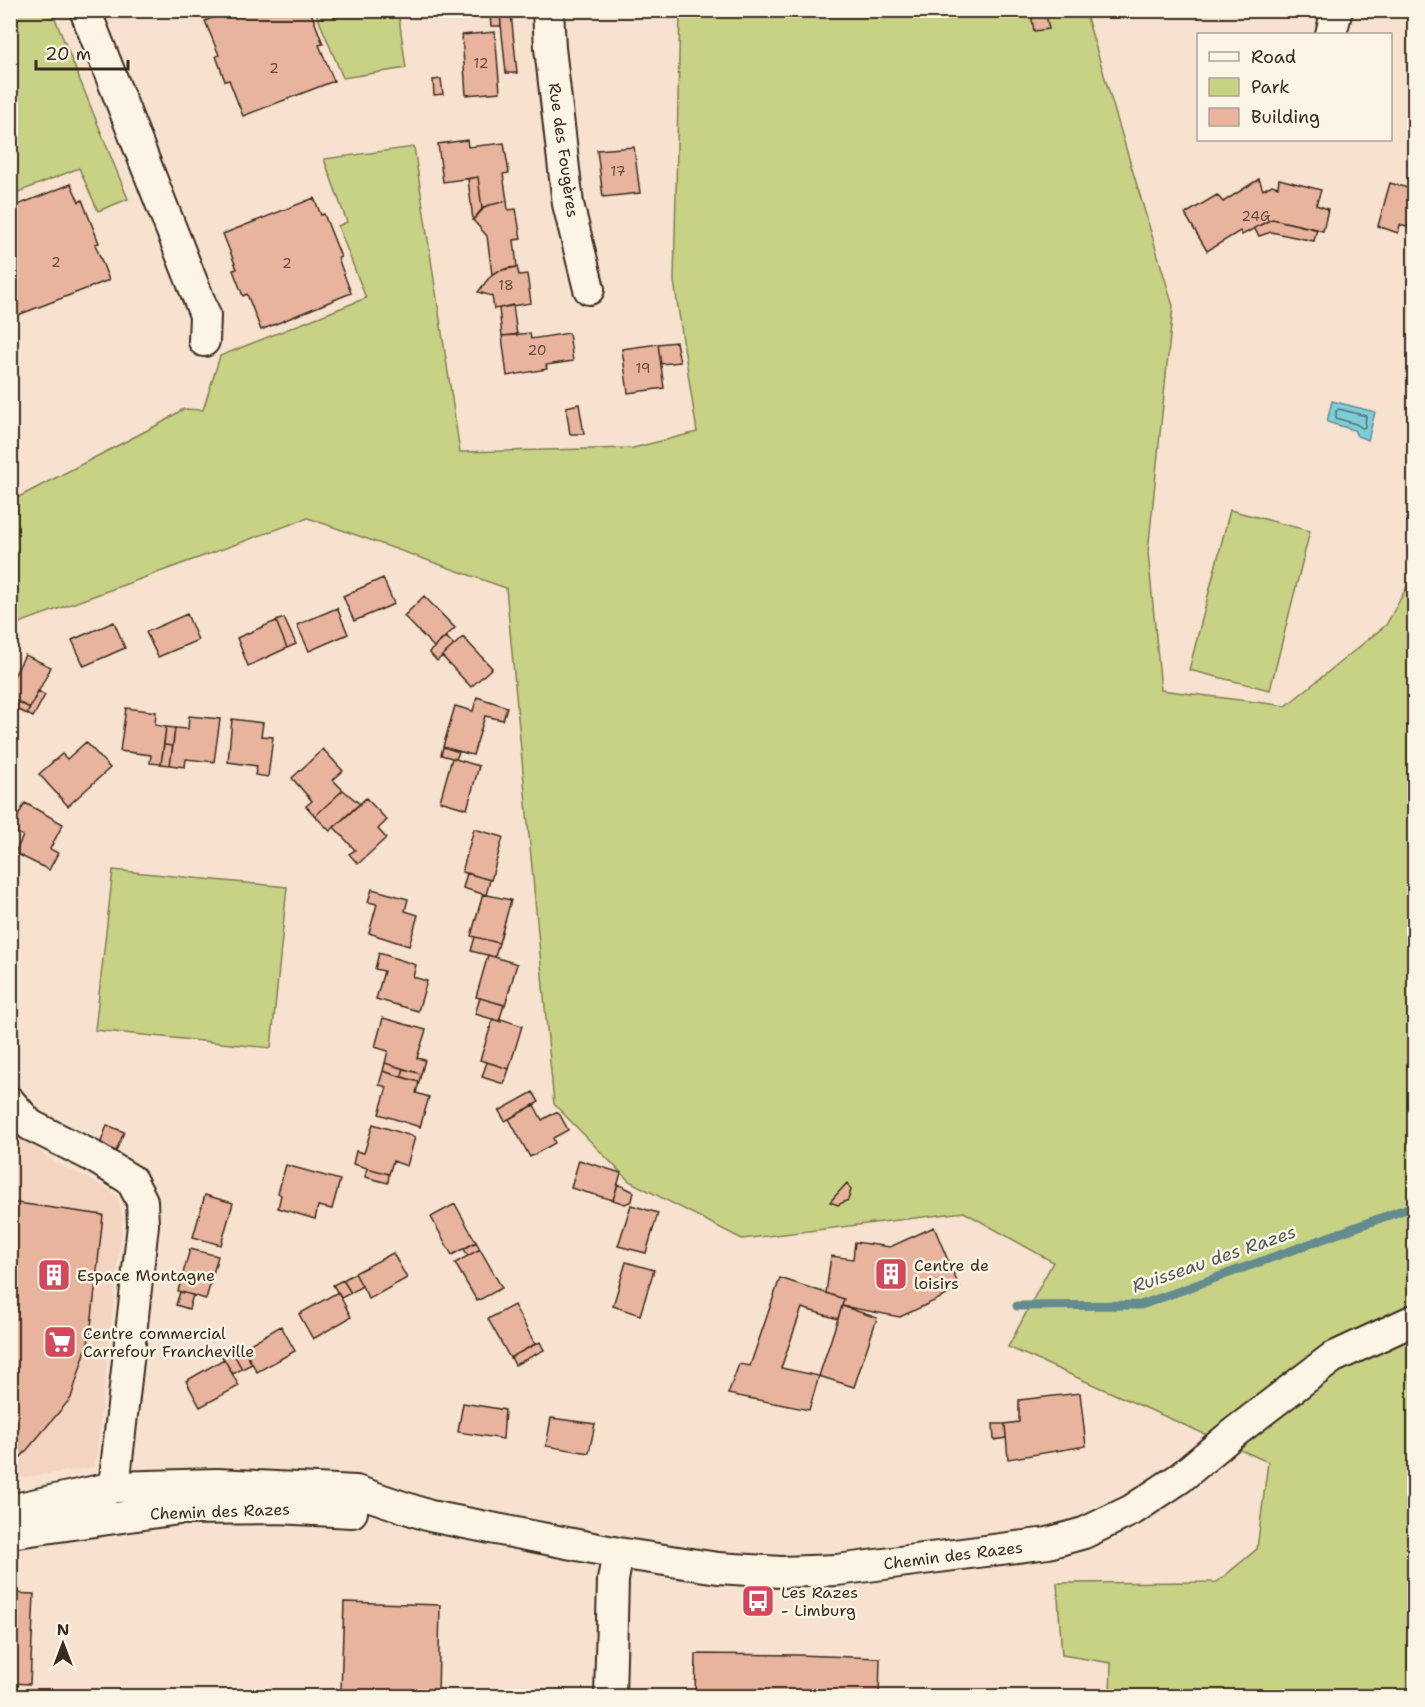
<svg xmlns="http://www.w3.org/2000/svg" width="1425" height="1707" viewBox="0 0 1425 1707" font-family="'Shantell Sans',sans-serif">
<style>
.built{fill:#f2d4c0}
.green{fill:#c7d285;stroke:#817e52;stroke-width:1.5}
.water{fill:#7eceda;stroke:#638c8f;stroke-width:1.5}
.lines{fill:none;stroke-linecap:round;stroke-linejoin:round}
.shore{stroke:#566c69;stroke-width:1.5}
.stream{stroke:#638c8f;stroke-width:9}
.building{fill:#e9b49d;stroke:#3b2a1e;stroke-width:1.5}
.minor-casing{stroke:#3b2a1e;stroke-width:34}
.minor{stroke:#fcf5e5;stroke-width:30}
.labels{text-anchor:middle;stroke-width:5;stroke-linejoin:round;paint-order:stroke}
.number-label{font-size:14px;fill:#664c3e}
.street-label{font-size:16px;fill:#3b2a1e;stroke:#fcf5e5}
.poi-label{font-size:16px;fill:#3b2a1e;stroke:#fcf5e5;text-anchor:start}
.water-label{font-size:18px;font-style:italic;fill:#4f5b56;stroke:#fcf5e5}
</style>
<rect width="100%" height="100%" fill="#f6e2cf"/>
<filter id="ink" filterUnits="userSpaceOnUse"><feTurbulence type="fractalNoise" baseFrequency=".0167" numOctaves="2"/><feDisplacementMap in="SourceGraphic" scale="12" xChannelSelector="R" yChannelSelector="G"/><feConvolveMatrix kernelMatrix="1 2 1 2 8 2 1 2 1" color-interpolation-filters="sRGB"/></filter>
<g filter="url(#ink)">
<!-- built -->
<path class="built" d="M 10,1130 L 54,1162 L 107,1188 L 117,1197 L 123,1218 L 95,1467 L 11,1479 Z"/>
<!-- green -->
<path class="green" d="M 11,10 L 52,11 L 128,199 L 98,211 L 79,168 L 11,195 Z
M 315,11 L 398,11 L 406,68 L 343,78 Z
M 680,11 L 1085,11 L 1173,306 L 1148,552 L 1161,690 L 1286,706 L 1386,625 L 1414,574 L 1414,1696 L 1110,1696 L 1111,1663 L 1062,1655 L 1057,1583 L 1217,1582 L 1257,1549 L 1268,1462 L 1008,1347 L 1053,1262 L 964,1212 L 742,1239 L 629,1181 L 554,1104 L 506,588 L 308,518 L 11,626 L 11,501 L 163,422 L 183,409 L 203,410 L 220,356 L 366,298 L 338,226 L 347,222 L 324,159 L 414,147 L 460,452 L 633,448 L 697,432 L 674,281 Z
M 1230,510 L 1310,531 L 1270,690 L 1189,670 Z
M 113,870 L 287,887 L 271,1048 L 95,1030 Z"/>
<!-- water -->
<path class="water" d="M 1332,401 L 1375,412 L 1368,440 L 1357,436 L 1354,430 L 1327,422 Z"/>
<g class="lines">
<!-- shore -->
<path class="shore" d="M 1339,409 L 1366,416 L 1365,427 L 1362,428 L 1356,424 L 1336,418 L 1336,411 Z"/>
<!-- stream -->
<path class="stream" d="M 1017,1306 L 1141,1305 L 1414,1206"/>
</g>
<!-- building -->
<path class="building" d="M 230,10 L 310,10 L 323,44 L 319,45 L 334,81 L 243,116 L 229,80 L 225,81 L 216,56 L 219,55 L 205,21 Z
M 1045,10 L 1049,29 L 1034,31 L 1031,13 Z
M 511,13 L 517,73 L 506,73 L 500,14 Z
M 500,14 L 501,26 L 491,26 L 490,15 Z
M 495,32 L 500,92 L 466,95 L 462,35 Z
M 441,79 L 443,94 L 434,95 L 433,80 Z
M 467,140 L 468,147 L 504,143 L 509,173 L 503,174 L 507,201 L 486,206 L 482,209 L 478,177 L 443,182 L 438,144 Z
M 634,147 L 640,193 L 603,197 L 597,150 Z
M 478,177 L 482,209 L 473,220 L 468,179 Z
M 1259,179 L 1263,190 L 1272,185 L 1278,187 L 1279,179 L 1321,190 L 1316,205 L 1328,209 L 1323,231 L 1272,219 L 1242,235 L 1240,231 L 1207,251 L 1185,214 L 1217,195 L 1223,202 Z
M 1390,183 L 1411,189 L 1411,185 L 1414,185 L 1414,229 L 1400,225 L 1398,233 L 1378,226 Z
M 71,184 L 79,202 L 82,200 L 99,243 L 95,244 L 109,280 L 18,315 L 10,298 L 10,208 Z
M 314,198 L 321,215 L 324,214 L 341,257 L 338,258 L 351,293 L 261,330 L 247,294 L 243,296 L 233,270 L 237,269 L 223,234 Z
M 507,201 L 508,210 L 516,209 L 521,239 L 514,240 L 517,267 L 508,268 L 492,274 L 487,236 L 473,220 L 486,206 Z
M 1272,219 L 1317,229 L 1314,241 L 1271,232 L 1259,236 L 1254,228 Z
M 517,267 L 519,275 L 527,274 L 531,303 L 494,309 L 492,296 L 478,292 L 488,279 L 498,271 Z
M 513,305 L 517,335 L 502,336 L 499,308 Z
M 530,333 L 531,339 L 569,333 L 573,361 L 546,365 L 547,369 L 507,376 L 502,336 Z
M 676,342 L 680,362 L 661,364 L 658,344 Z
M 658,344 L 664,388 L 628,393 L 622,349 Z
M 579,404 L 584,434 L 570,434 L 566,407 Z
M 383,578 L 394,604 L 354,621 L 343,596 Z
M 424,596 L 455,628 L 434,647 L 404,616 Z
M 337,608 L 348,634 L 309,651 L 297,625 Z
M 187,614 L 198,640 L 158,657 L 146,632 Z
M 284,618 L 296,644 L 287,648 L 276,621 Z
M 276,621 L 287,648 L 248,666 L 237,638 Z
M 114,622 L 125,648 L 84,666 L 72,640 Z
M 446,637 L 454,645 L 437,661 L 429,652 Z
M 463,637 L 492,668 L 471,687 L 442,656 Z
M 25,655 L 51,667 L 30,708 L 10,698 L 10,684 Z
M 38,691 L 45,695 L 33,717 L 27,714 Z
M 477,697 L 507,707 L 503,720 L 485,716 L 473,755 L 443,747 L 455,706 L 473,711 Z
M 10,698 L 30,708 L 27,714 L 10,706 Z
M 126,708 L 156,712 L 155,725 L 166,727 L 161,764 L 150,763 L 151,755 L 120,751 Z
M 189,716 L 220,719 L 214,762 L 186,759 L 185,767 L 170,765 L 175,728 L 188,729 Z
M 232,719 L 263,723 L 261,736 L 273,737 L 268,777 L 255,775 L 257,766 L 228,762 Z
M 166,727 L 175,728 L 173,746 L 164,745 Z
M 86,742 L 110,768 L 68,806 L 39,774 L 62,754 L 67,759 Z
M 164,745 L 173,746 L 170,765 L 161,764 Z
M 443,747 L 459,752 L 456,759 L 441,755 Z
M 323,749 L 343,771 L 333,780 L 343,790 L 315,816 L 306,806 L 312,801 L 292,778 Z
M 452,758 L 479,766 L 467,809 L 440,801 Z
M 343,790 L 360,804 L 330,831 L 315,816 Z
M 366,798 L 387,820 L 378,829 L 386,838 L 358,864 L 349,854 L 355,850 L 334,827 Z
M 25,803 L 63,824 L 50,849 L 58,853 L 49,870 L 15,853 L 23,836 L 11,829 Z
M 474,829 L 503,837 L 491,880 L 462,872 Z
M 467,873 L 490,880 L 486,895 L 463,888 Z
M 372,889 L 408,899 L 405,911 L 418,915 L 409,946 L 369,933 L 377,904 L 368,902 Z
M 483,894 L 511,900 L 499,943 L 471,936 Z
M 475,937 L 499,943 L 495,957 L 471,951 Z
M 379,953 L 416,965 L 413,977 L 427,981 L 418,1011 L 376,999 L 384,971 L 375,969 Z
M 488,955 L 517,964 L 505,1005 L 476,997 Z
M 480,998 L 504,1005 L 499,1021 L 475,1014 Z
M 383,1018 L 426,1030 L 417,1058 L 425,1060 L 421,1074 L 385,1063 L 388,1051 L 375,1047 Z
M 493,1019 L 501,1022 L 501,1019 L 522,1026 L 509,1069 L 480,1060 Z
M 487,1062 L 509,1069 L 504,1084 L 482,1077 Z
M 385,1063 L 404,1069 L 401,1077 L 383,1071 Z
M 404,1069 L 421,1074 L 419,1082 L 401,1077 Z
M 383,1071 L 419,1082 L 416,1093 L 429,1097 L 420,1127 L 379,1114 L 387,1087 L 379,1085 Z
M 533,1092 L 539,1102 L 505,1121 L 499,1111 Z
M 534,1105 L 542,1120 L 556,1112 L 560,1115 L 568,1130 L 553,1138 L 555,1143 L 530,1157 L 509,1119 Z
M 373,1124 L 415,1137 L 407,1166 L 393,1161 L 389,1174 L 353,1164 L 356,1151 L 364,1153 Z
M 107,1125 L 124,1132 L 116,1151 L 100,1145 Z
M 579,1160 L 621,1173 L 613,1200 L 571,1188 Z
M 286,1165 L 340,1180 L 332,1209 L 318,1206 L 315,1219 L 278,1208 L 281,1195 L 278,1193 Z
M 367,1168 L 389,1174 L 388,1183 L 365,1177 Z
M 847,1183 L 851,1190 L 848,1200 L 838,1205 L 830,1202 Z
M 618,1184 L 634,1192 L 632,1201 L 625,1204 L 613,1200 Z
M 205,1195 L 233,1203 L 221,1245 L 193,1237 Z
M 10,1202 L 103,1215 L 90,1336 L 71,1398 L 21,1457 L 10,1449 Z
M 455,1204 L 476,1242 L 452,1255 L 431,1217 Z
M 631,1205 L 658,1213 L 646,1253 L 618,1246 Z
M 934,1227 L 960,1289 L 900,1317 L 842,1306 L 844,1299 L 826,1293 L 831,1256 L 853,1259 L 855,1242 L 890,1247 Z
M 476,1242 L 480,1249 L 468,1256 L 464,1249 Z
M 190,1249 L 218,1256 L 206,1299 L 178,1291 Z
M 480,1249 L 502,1288 L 477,1301 L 455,1263 Z
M 393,1253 L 407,1278 L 369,1299 L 355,1273 Z
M 626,1262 L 654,1270 L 640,1315 L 613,1306 Z
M 355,1273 L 362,1286 L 351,1293 L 343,1280 Z
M 780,1278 L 844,1299 L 838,1319 L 802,1308 L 781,1368 L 819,1376 L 809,1410 L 728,1394 L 739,1364 L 750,1366 Z
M 343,1280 L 351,1293 L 341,1298 L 333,1285 Z
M 180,1292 L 193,1295 L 189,1309 L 176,1305 Z
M 338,1292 L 351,1317 L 313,1339 L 299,1314 Z
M 514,1305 L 535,1344 L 510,1358 L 488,1319 Z
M 842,1306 L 877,1318 L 854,1387 L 819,1376 Z
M 281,1326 L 295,1351 L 257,1372 L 243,1348 Z
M 239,1342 L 252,1364 L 242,1369 L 230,1347 Z
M 540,1342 L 544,1350 L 515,1365 L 511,1357 Z
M 230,1347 L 242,1369 L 233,1374 L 220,1353 Z
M 224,1359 L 239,1386 L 200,1407 L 186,1381 Z
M 1080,1393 L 1086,1446 L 1008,1459 L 1005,1424 L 1019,1422 L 1019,1400 Z
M 463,1403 L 505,1410 L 503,1439 L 458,1432 Z
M 551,1418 L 595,1424 L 589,1453 L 546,1446 Z
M 993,1424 L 1005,1424 L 1006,1438 L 994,1440 Z
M 10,1593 L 34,1594 L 30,1684 L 10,1683 Z
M 344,1602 L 440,1605 L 438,1696 L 341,1692 Z
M 696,1654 L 797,1655 L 880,1658 L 879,1696 L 695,1696 Z"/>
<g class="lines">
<defs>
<path id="minor" d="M 85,10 L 205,315 L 204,341
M 548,10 L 550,48 L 568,204 L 589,289
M 1331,34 L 1337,10
M 10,1102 L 30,1125 L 92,1156 L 131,1180 L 142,1201 L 143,1225 L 114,1487 L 97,1494
M 10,1510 L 114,1487 L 217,1484 L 356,1491 L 430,1516 L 618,1553 L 718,1568 L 781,1572 L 837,1570 L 1048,1543 L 1084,1533 L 1132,1510 L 1180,1478 L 1235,1432 L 1332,1358 L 1414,1320
M 10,1533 L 179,1509 L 278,1508 L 352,1512
M 610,1696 L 613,1580 L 618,1553"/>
</defs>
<!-- minor casing -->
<use href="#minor" class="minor-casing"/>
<!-- minor -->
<use href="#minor" class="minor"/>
</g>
</g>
<!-- icons -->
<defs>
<symbol id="building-square" viewBox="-11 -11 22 22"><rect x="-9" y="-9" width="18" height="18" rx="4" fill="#d1495b" stroke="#fcf5e5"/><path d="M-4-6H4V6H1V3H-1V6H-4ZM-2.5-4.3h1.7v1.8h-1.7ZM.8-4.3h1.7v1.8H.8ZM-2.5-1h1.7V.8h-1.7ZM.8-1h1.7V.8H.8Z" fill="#fff"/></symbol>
<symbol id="supermarket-square" viewBox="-11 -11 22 22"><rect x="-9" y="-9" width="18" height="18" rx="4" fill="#d1495b" stroke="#fcf5e5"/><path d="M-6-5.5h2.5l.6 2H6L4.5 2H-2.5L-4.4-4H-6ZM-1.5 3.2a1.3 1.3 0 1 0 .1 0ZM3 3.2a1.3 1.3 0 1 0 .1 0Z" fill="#fff"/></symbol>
<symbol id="bus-square" viewBox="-11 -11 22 22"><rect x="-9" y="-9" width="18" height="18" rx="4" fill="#d1495b" stroke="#fcf5e5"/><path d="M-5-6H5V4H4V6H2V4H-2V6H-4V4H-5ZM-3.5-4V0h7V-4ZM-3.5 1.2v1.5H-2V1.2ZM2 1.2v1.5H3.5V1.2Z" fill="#fff"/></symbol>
</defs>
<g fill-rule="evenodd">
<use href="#building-square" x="872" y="1255" width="38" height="38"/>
<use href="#building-square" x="35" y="1256" width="38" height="38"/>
<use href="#supermarket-square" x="41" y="1323" width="38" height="38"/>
<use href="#bus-square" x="739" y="1582" width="38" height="38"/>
</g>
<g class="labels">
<!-- number labels -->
<g class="number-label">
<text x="481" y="68">12</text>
<text x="274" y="73">2</text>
<text x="618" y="176">17</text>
<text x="1256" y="221">24G</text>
<text x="56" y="267">2</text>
<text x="287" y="268">2</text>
<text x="506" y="290">18</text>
<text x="537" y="355">20</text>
<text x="643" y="373">19</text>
</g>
<!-- street labels -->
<g class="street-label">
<text transform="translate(564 150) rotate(82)" y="6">Rue des Fougères</text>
<text transform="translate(220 1511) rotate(-2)" y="6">Chemin des Razes</text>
<text transform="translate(953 1555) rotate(-7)" y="6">Chemin des Razes</text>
</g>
<!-- poi labels -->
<g class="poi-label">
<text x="914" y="1271">Centre de<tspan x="914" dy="18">loisirs</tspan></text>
<text x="77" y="1281">Espace Montagne</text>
<text x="83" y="1339">Centre commercial<tspan x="83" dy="18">Carrefour Francheville</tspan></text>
<text x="781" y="1598">Les Razes<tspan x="781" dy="18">- Limburg</tspan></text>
</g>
<!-- water labels -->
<g class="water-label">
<text transform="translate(1214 1259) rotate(-19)" y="6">Ruisseau des Razes</text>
</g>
</g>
<!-- margin -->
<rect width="1425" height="1707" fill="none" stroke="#fcf5e5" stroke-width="36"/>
<rect x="18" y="18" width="1389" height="1671" fill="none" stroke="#3b2a1e" stroke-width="2" filter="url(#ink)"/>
<!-- legend -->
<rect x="1197" y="33" width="195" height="108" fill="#fcf5e5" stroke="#afa495" stroke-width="1.5"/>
<rect x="1209" y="52" width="30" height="9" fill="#fcf5e5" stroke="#afa495" stroke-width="1.5"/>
<text x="1251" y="63" font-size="18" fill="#3b2a1e">Road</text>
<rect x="1209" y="78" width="30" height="18" fill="#c7d285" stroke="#afa495" stroke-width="1.5"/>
<text x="1251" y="93" font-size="18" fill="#3b2a1e">Park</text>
<rect x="1209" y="108" width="30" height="18" fill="#e9b49d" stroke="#afa495" stroke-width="1.5"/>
<text x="1251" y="123" font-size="18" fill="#3b2a1e">Building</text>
<!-- north arrow -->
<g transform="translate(63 1644)" stroke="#fcf5e5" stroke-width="4.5" paint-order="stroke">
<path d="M0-4.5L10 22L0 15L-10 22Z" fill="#3b2a1e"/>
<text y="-9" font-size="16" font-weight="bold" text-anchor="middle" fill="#3b2a1e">N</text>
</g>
<!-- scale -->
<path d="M36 60v9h92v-9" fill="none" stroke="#3b2a1e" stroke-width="3"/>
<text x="45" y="60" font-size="18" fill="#3b2a1e" stroke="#fcf5e5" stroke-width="4.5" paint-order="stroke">20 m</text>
</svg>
